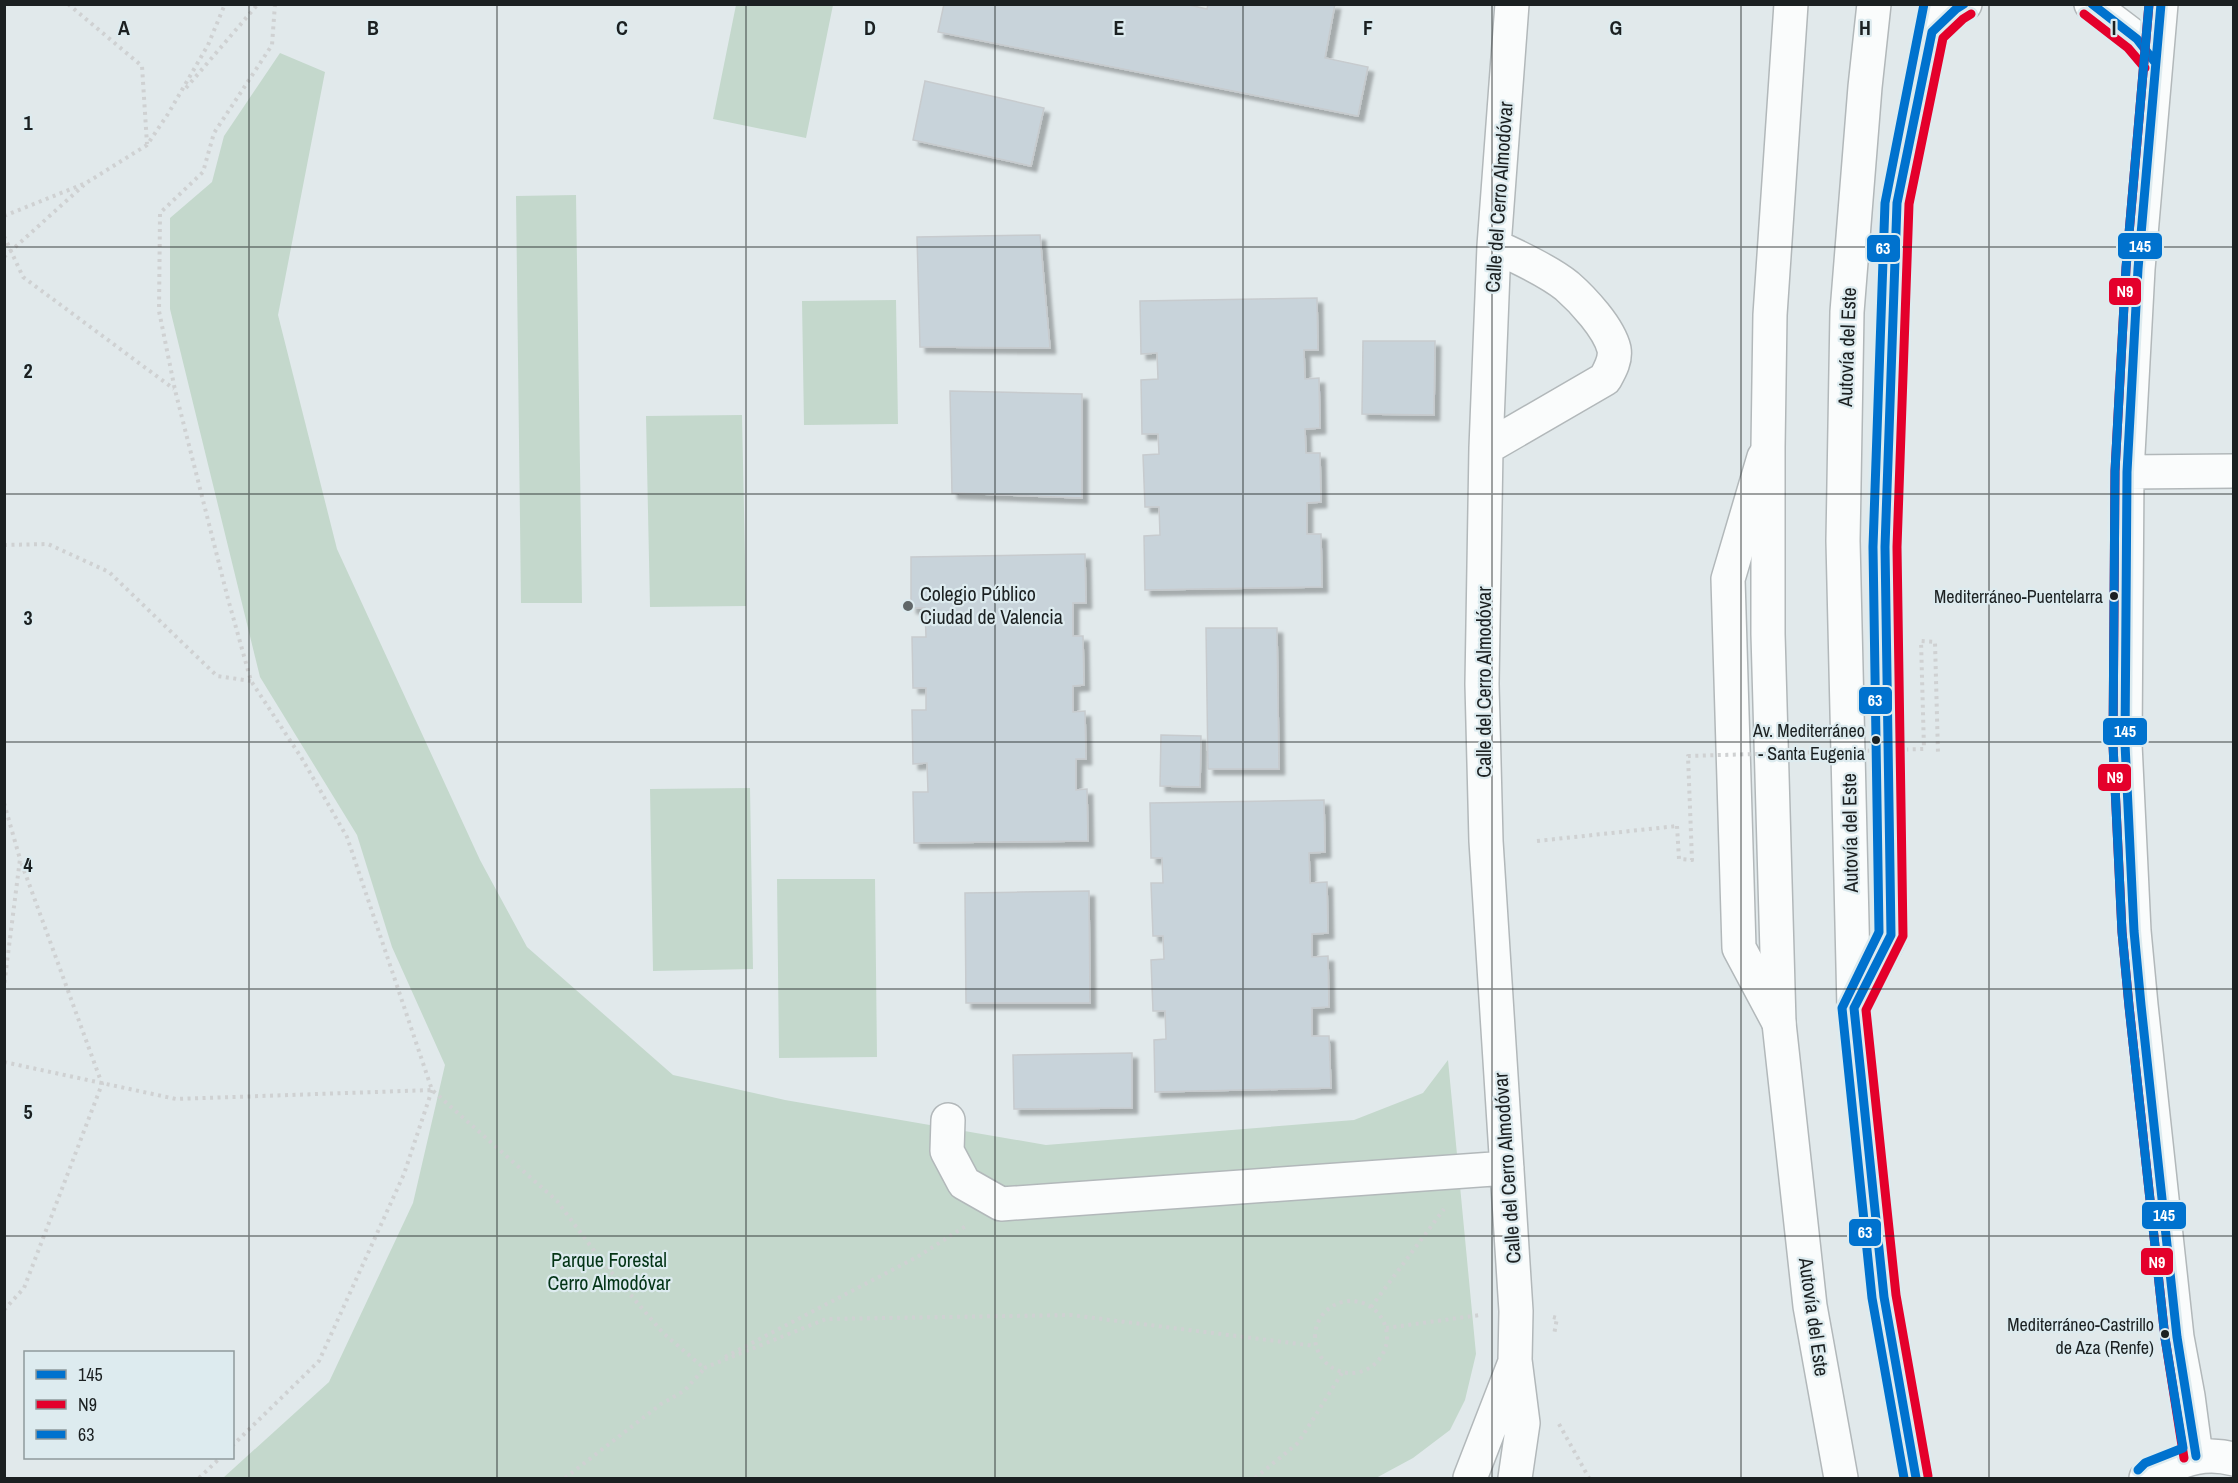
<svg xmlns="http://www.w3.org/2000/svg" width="2238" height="1483" viewBox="0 0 2238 1483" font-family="'Archivo Narrow',sans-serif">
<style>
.green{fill:#c4d8cc}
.building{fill:#c8d3da;stroke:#c7cbce;stroke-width:1.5;filter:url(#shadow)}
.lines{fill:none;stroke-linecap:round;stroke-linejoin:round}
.minor-casing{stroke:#b2b8ba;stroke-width:36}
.highway-casing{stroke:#b2b8ba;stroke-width:36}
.path{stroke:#cfd1d2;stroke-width:4;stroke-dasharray:3 4.5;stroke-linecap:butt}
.minor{stroke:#fafcfc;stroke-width:33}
.highway{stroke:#fafcfc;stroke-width:33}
.path-bridge{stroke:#cfd1d2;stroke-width:4;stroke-dasharray:3 4.5;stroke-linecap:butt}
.bus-1-casing{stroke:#ddebef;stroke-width:14}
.bus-2-casing{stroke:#ddebef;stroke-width:14}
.bus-3-casing{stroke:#ddebef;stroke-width:14}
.bus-1{stroke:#0072ce;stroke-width:9}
.bus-2{stroke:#e4002b;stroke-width:9}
.bus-3{stroke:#0072ce;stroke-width:9}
.grid{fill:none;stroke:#1b2021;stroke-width:1.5;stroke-opacity:0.55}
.bus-dot{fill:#1b2021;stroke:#ddebef;stroke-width:2}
.poi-dot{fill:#606668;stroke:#ddebef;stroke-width:2}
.labels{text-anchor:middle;stroke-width:4.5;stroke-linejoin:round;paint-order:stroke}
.bus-label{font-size:18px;fill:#1b2021;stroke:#ddebef;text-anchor:end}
.street-label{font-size:20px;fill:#1b2021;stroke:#ddebef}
.poi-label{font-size:20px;fill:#1b2021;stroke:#ddebef;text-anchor:start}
.park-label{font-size:20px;fill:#033416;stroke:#ddebef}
.grid-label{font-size:20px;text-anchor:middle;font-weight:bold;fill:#1b2021;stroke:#ddebef;stroke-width:4.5;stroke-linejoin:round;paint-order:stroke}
.line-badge{stroke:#ddebef;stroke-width:2}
.badge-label{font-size:16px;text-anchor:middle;font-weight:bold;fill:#fff}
</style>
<defs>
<filter id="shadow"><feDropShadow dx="5.5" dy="5.5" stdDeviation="1.5" flood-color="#0004"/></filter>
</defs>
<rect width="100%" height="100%" fill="#e1e9eb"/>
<!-- green -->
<path class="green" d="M 736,5 L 833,5 L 806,138 L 713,119 Z
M 280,53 L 325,72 L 278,315 L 337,549 L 480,860 L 527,947 L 673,1075 L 785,1100 L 1046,1145 L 1354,1120 L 1423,1093 L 1448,1060 L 1476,1354 L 1465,1400 L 1450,1430 L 1413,1458 L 1376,1478 L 223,1478 L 329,1382 L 413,1203 L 445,1065 L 392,947 L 357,835 L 260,677 L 170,309 L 170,218 L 212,182 L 224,136 Z
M 576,195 L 582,603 L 521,603 L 516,196 Z
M 896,300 L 898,424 L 804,425 L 802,301 Z
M 742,415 L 746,606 L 650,607 L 646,416 Z
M 750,788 L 753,969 L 653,971 L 650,789 Z
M 777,879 L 875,879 L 877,1057 L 779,1058 Z"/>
<!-- building -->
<path class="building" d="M 944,4 L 1185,4 L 1207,9 L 1208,4 L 1335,4 L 1325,58 L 1368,67 L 1358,116 L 938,32 Z
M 925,81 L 1044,108 L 1031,166 L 913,140 Z
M 1040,235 L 1050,348 L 920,347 L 917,237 Z
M 1317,298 L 1318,350 L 1304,350 L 1305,379 L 1319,378 L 1320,428 L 1305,429 L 1306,453 L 1320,453 L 1321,502 L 1307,503 L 1307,534 L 1321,534 L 1322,587 L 1145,590 L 1144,536 L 1160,535 L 1159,507 L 1145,507 L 1143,455 L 1159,454 L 1158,434 L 1142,434 L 1141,380 L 1158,379 L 1157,353 L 1141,354 L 1140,301 Z
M 1363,341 L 1435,341 L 1434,415 L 1362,414 Z
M 950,391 L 1082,394 L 1082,498 L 952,493 Z
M 1085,554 L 1086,603 L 1073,603 L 1073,636 L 1083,636 L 1084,685 L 1073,686 L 1073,712 L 1085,711 L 1086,759 L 1076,759 L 1076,790 L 1087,789 L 1088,841 L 914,843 L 913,792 L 928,792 L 927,763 L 913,764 L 912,710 L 926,710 L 926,688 L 913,688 L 912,637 L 926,637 L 925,608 L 911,608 L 911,557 Z
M 1206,628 L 1277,628 L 1279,769 L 1208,769 Z
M 1161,735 L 1201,736 L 1200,787 L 1160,786 Z
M 1324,800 L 1325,852 L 1309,853 L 1310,883 L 1327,882 L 1328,933 L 1312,934 L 1312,957 L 1328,956 L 1329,1007 L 1312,1008 L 1312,1036 L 1329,1036 L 1331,1088 L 1155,1092 L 1154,1040 L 1166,1039 L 1165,1011 L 1153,1011 L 1151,960 L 1164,959 L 1163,936 L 1153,936 L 1151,883 L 1163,883 L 1162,858 L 1151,858 L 1150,803 Z
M 1089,891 L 1090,1003 L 966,1003 L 965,893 Z
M 1132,1053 L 1132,1108 L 1014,1109 L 1013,1055 Z"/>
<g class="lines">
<defs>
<path id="minor" d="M 1512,4 L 1494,246 L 1486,448 L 1482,684 L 1486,841 L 1516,1311 L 1515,1360 L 1523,1423 L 1515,1478
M 2161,4 L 2138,269 L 2127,472 L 2125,744 L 2134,931 L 2141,1005 L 2177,1337 L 2188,1396 L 2196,1456
M 1486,448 L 1605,379 C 1610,370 1616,360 1614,349 C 1609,328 1583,300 1567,286 C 1551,273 1514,255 1494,246
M 1764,457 L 1728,579 L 1739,948 L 1779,1023
M 2127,472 L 2234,471
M 948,1120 L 947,1151 L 964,1183 L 1001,1204 L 1507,1168
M 1470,1478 L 1515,1362
M 2146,1478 L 2150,1474 C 2180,1462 2201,1450 2234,1459"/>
<path id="highway" d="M 1791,4 L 1770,315 L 1768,447 L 1768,634 L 1779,1023 L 1810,1306 L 1841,1478
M 1874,4 L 1865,87 L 1847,312 L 1843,541 L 1854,1008 L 1884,1297 L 1916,1478
M 2091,4 L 2137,39 L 2154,61
M 1932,32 L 1956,9 L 1965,4
M 1856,1004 L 1891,935 L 1885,547 L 1897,203 L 1936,4"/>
</defs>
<!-- minor casing -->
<use href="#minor" class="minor-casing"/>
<!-- highway casing -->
<use href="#highway" class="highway-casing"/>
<!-- path -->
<path class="path" d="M 68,4 L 142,66 L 147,144
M 275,4 L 272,45 L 214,133 L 203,172 L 160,213 L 159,311 L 175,390 L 228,599 L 251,681 L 301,757 L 347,837 L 432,1090 L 557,1201 L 601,1260 L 663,1333 L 704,1368
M 186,88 L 258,4
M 4,216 L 86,183 L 147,145 L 168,114 L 208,45 L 225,4
M 4,236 L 23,277 L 174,389
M 4,257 L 84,185
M 4,545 L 48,544 L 109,572 L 217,676 L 251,681
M 4,803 L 20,859 L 4,986
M 1537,841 L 1677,826
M 4,1062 L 176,1099 L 432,1090
M1315 1337a36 36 0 1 1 72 0a36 36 0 1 1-72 0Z
M 1371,1307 L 1444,1209
M 4,1310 L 24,1288 L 102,1084 L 20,859
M 1553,1317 L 1557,1318 L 1554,1335
M 1386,1328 L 1480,1315
M 725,1357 L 917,1257 L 966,1226
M 704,1368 L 826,1319 L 1071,1315 L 1315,1346
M 1559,1424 L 1589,1478
M 232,1446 L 319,1361 L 404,1174 L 432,1090
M 199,1478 L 220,1458
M 565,1478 L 661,1404 L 684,1391 L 705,1368
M 1255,1478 L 1298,1443 L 1342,1373"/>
<!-- minor -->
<use href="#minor" class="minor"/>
<!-- highway -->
<use href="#highway" class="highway"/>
<!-- path-bridge -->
<path class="path-bridge" d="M 1677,826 L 1679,859 L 1692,860 L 1688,756 L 1924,749 L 1921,641 L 1935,642 L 1938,754"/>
<defs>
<path id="bus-1" d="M 2092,4 L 2137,39 L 2154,61
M 2161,4 L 2138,269 L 2127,472 L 2125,744 L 2134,931 L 2141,1005 L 2177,1337 L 2196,1456
M 1916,1478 L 1884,1297 L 1854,1008 L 1891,935 L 1885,547 L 1897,203 L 1932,32 L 1956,9 L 1964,4"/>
<path id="bus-2" d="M 2149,4 L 2126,268 L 2115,471 L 2113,745 L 2122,932 L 2129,1006 L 2165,1338 L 2184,1458
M 2084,14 L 2128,48 L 2145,68
M 1928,1476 L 1896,1295 L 1866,1010 L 1903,936 L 1897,547 L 1909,204 L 1943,38 L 1963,19 L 1971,14"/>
<path id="bus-3" d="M 2138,1470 L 2145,1463 L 2183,1448 L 2165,1338 L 2129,1006 L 2122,932 L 2113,745 L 2115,471 L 2126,268 L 2149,4
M 1904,1478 L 1872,1298 L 1842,1008 L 1879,932 L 1873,547 L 1885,203 L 1924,4"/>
</defs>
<!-- bus-1 casing -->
<use href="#bus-1" class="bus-1-casing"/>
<!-- bus-2 casing -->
<use href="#bus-2" class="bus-2-casing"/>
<!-- bus-3 casing -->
<use href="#bus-3" class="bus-3-casing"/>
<!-- bus-1 -->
<use href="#bus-1" class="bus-1"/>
<!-- bus-2 -->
<use href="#bus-2" class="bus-2"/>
<!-- bus-3 -->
<use href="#bus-3" class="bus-3"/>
</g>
<!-- grid -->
<path class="grid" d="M 249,4 L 249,1478M 497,4 L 497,1478M 746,4 L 746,1478M 995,4 L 995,1478M 1243,4 L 1243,1478M 1492,4 L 1492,1478M 1741,4 L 1741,1478M 1989,4 L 1989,1478M 4,247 L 2234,247M 4,494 L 2234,494M 4,742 L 2234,742M 4,989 L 2234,989M 4,1236 L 2234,1236"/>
<!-- markers -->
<g class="bus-dot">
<circle cx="2114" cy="596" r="5"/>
<circle cx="1876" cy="740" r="5"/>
<circle cx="2165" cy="1334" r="5"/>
</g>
<circle class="poi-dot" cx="908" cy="606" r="6"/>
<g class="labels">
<!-- bus labels -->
<g class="bus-label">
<text x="2103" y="603">Mediterráneo-Puentelarra</text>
<text x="1865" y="737">Av. Mediterráneo<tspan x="1865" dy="23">- Santa Eugenia</tspan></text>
<text x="2154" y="1331">Mediterráneo-Castrillo<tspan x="2154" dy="23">de Aza (Renfe)</tspan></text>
</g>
<!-- street labels -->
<g class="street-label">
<text transform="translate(1499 197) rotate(-86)" y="7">Calle del Cerro Almodóvar</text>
<text transform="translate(1847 347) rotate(-88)" y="7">Autovía del Este</text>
<text transform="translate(1484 682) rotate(-90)" y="7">Calle del Cerro Almodóvar</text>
<text transform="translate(1850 833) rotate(-91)" y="7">Autovía del Este</text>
<text transform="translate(1507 1168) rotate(-94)" y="7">Calle del Cerro Almodóvar</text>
<text transform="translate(1814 1317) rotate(82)" y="7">Autovía del Este</text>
</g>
<!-- poi labels -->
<g class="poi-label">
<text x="920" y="601">Colegio Público<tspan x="920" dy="23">Ciudad de Valencia</tspan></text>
</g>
<!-- park labels -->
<g class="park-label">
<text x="609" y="1267">Parque Forestal<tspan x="609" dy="23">Cerro Almodóvar</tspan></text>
</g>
</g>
<g class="grid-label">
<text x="124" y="35">A</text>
<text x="373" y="35">B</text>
<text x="622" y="35">C</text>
<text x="870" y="35">D</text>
<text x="1119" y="35">E</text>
<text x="1368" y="35">F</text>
<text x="1616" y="35">G</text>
<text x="1865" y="35">H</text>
<text x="2114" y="35">I</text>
<text x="28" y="130">1</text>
<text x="28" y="378">2</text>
<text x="28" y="625">3</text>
<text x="28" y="872">4</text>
<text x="28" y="1119">5</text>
</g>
<g class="line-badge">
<rect x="2117" y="232" width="46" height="28" rx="6" fill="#0072ce"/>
<rect x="1866" y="234" width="35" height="29" rx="6" fill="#0072ce"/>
<rect x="2108" y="277" width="34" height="29" rx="6" fill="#e4002b"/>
<rect x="1858" y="686" width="35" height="29" rx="6" fill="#0072ce"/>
<rect x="2102" y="717" width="46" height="29" rx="6" fill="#0072ce"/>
<rect x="2097" y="763" width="35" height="29" rx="6" fill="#e4002b"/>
<rect x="2141" y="1201" width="46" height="29" rx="6" fill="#0072ce"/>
<rect x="1848" y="1218" width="34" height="29" rx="6" fill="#0072ce"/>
<rect x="2140" y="1247" width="34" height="29" rx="6" fill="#e4002b"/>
</g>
<g class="badge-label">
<text x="2140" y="252">145</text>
<text x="1883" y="254">63</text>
<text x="2125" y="297">N9</text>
<text x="1875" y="706">63</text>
<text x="2125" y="737">145</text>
<text x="2115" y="783">N9</text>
<text x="2164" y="1221">145</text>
<text x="1865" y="1238">63</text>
<text x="2157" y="1268">N9</text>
</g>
<!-- border -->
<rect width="2238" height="1483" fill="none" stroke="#1b2021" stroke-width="12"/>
<!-- legend -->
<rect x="24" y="1351" width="210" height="108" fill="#ddebef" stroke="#8f9a9d" stroke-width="1.5"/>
<rect x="36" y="1370" width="30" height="9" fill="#0072ce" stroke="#8f9a9d" stroke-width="1.5"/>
<text x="78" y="1381" font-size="18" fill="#1b2021">145</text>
<rect x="36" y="1400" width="30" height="9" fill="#e4002b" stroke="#8f9a9d" stroke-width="1.5"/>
<text x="78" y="1411" font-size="18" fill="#1b2021">N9</text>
<rect x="36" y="1430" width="30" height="9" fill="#0072ce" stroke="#8f9a9d" stroke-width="1.5"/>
<text x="78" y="1441" font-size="18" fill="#1b2021">63</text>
</svg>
